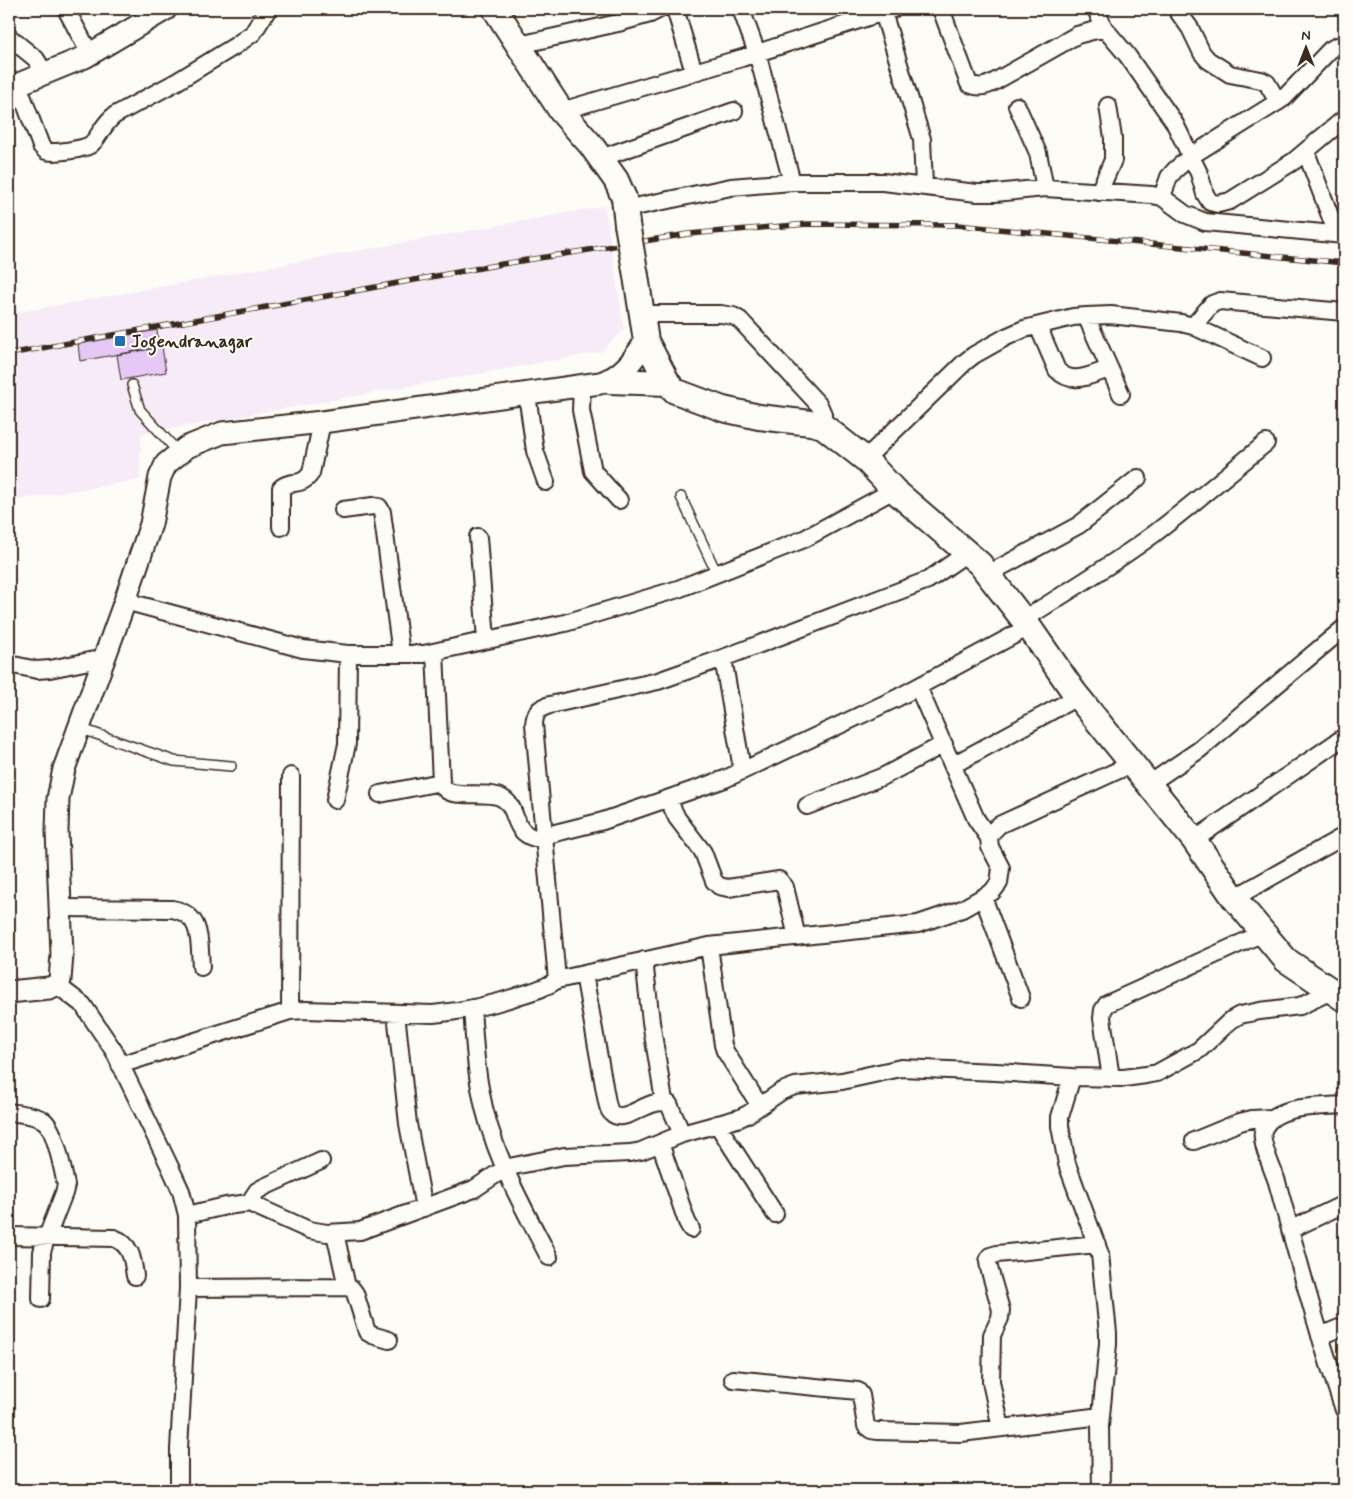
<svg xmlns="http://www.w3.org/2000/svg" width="1353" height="1499" viewBox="0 0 1353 1499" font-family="Mynerve,sans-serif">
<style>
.built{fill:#f6ecf7}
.building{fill:#e6c8f6;stroke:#3b2a1e}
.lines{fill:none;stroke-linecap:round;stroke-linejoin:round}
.service-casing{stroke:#3b2a1e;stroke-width:12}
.minor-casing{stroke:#3b2a1e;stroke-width:20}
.tertiary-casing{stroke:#3b2a1e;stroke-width:25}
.secondary-casing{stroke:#3b2a1e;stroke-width:28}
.service{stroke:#fdfcf7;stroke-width:9}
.minor{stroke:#fdfcf7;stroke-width:16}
.tertiary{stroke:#fdfcf7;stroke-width:21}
.secondary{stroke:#fdfcf7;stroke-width:24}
.rail-casing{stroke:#3b2a1e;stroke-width:5.5}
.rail{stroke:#fdfcf7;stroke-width:4;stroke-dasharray:11;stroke-linecap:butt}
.secondary-bridge-casing{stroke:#3b2a1e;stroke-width:28;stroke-linecap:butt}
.secondary-bridge{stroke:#fdfcf7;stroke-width:24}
.poi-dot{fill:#1f6fb2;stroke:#fdfcf7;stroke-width:2}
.labels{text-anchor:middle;stroke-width:4;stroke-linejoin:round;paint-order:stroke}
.poi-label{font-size:18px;font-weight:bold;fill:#3b2a1e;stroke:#fdfcf7;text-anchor:start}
</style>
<rect width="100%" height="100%" fill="#fdfcf7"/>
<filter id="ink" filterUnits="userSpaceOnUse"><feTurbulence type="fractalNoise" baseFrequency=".02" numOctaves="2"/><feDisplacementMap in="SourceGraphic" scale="10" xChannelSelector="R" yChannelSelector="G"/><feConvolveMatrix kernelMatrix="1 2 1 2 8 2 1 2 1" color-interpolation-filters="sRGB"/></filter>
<g filter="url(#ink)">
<!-- built -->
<path class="built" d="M 605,206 L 624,329 L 601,352 L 141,434 L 140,480 L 9,501 L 9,314 Z"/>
<!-- building -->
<path class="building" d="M 157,330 L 159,347 L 80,361 L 78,344 Z
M 162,347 L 166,372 L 121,380 L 117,355 Z"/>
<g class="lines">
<defs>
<path id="service" d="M 132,385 L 140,410 L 178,452
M 681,497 L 717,574
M 79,728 L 174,761 L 231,766"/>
<path id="minor" d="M 66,9 L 90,54
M 675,9 L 694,72
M 741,9 L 757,53 L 792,182
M 941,9 L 969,84 C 979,88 985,87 994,82 L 1077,35 L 1104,28
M 1096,9 L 1104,28 L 1127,55 L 1174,122 L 1199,173 L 1205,194 L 1210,202 L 1218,204 L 1230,201 L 1294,161 L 1344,119
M 1176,9 L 1190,28 L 1202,53 L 1208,60 L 1230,74 L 1261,80 L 1267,83 L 1278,102
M 883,12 L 922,139 L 924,186
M 9,37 L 36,59 L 45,74
M 519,45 L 618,23 L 650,14 L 660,9
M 18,85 L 41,146 C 42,147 44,150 46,151 C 54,154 83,149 90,145 C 99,139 102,124 115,115 L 176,82 L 235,46 L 253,33 L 268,9
M 1017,106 L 1038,153 L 1045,188
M 561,111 L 742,58 L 893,9
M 1306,152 L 1337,234
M 601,158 L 734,111
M 1099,192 L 1113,160 L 1113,138 L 1108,106
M 1162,197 L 1169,177 L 1175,170 L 1191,156 L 1284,98 L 1330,50 L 1337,46 L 1344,46
M 625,209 L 731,187 L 792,182 L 883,182 L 977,193 L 995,193 L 1045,188 L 1152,195 L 1162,197 L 1185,214 L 1205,222 L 1344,235
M 642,314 L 721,314 L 733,316 L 740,320 L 819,405 L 823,414 L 823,426
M 1086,316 L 1121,394
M 1038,326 L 1057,370 C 1072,386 1090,375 1109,369
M 1193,326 L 1212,304 L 1220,301 L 1344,312
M 582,386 L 581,410 L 593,471 L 619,500
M 527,394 L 535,451 L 546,482
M 865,459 L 965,362 L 974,355 L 1006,337 L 1024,329 L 1073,317 L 1086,316 L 1111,315 L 1181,323 L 1193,326 L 1262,358
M 343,510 L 373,506 L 379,507 L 382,512 L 401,654
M 281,527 L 281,488 C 291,479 301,488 311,473 L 322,422
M 478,537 L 486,640
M 988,574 L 1079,525 L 1138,478
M 125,601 L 303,649 L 348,654 L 424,654 L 565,623 L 678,589 L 804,539 L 894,490
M 1023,620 C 1067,592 1112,565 1154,534 C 1192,505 1229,473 1266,443
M 435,652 L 441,782 C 442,784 443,787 445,789 C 454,799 488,790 502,798 C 520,808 510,831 535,838 L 603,821 L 725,779 L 897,698 L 1029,627
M 723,658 L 742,769
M 9,664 L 37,670 L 50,669 L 104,658
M 918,687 L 976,819 L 989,838
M 953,765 L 1077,697
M 1149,784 L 1199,750 L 1344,628
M 380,794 L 441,782
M 668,799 L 677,818 L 703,852 L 714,881 L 719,886 L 728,888 L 779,880 L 785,887 L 797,937
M 335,800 L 347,744 L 348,654
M 807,806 L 884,776 L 944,744
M 1194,840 L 1344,737
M 983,897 L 1021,998
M 1234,898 L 1344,836
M 61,908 L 172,909 C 203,914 199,942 201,967
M 709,946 L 723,1045 L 725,1051 L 760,1106
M 644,960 L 651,1022 L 664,1101
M 584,974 L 606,1097 C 607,1102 608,1111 613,1114 C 627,1124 651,1095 669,1104 L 682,1134
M 557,980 L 534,724 C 535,712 539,708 550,705 L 658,681 L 723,658 L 928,580 L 967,553
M 57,985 L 83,1005 L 114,1051 L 170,1167 L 181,1191 L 187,1215 L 188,1288 L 179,1449 L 179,1490
M 472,1008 C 474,1035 475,1062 480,1088 C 490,1149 521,1203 549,1257
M 290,1011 L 291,776
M 396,1013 L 408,1124 L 424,1208
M 120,1065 L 290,1011 L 305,1010 L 433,1014 C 464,1011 493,1005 521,995 C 534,991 546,988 557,980 L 709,946 L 918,924 L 962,909 L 992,892 L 999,883 L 1001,868 L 990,847 L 989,838 L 992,832 L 999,825 L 1132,764
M 1072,1077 L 1060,1117 L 1060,1126 L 1067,1164 L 1100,1254 L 1108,1333 L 1108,1344 L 1100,1426 L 1101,1490
M 1111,1078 L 1102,1018 L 1103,1010 L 1107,1004 L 1263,933
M 1344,1105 C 1321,1107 1276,1104 1264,1128 C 1258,1139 1273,1169 1277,1182 C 1298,1258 1318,1335 1344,1410
M 9,1112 C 20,1114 33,1114 43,1120 C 55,1127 63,1171 66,1185 L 64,1193 L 45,1242 L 42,1252 L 41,1299
M 717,1124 L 775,1214
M 1194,1141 L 1240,1122 L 1252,1119 L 1271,1118
M 660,1143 L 687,1222 L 691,1229
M 249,1203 L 257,1191 L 264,1187 L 321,1161
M 187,1215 L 226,1206 L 249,1203 L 309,1230 L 327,1233 L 360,1231 L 474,1189 L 504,1169 L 514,1166 L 564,1156 L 630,1153 L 641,1151 L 682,1134 L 740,1118 L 748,1114 L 782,1091 L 795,1086 L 842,1081 L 901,1068 L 996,1072 L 1072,1077 L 1124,1078 L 1146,1075 L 1157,1073 L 1199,1050 L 1231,1020 L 1240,1015 L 1260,1011 L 1300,1006 L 1331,991
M 1290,1230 L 1344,1204
M 335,1233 L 347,1287
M 9,1236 L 114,1238 C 131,1244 133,1260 135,1276
M 188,1288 L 347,1287 L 352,1289 L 355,1293 L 367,1332 L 372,1335 L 389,1340
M 1320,1336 L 1344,1326
M 733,1379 L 858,1391 L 861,1395 L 866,1426 L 871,1430 L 877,1431 L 961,1433 L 1101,1416
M 1001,1428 L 991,1382 L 992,1335 L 1000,1318 L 1001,1310 L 989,1268 L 988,1261 L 990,1256 L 997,1254 L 1097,1244"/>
<path id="tertiary" d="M 9,88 L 85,57 L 166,9
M 9,992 L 49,988 L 57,985 L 60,980 L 62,955 L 57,831 L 58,799 L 64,769 L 125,601 L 151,524 L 160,477 L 166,464 L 187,447 L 222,433 L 322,422 L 600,383 C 622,377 634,359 646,341"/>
<path id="secondary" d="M 495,9 L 561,111 L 591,145 L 616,180 L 624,198 L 627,224
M 636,276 L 646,341 L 668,383 L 675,391 L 723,409 L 759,417 L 811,423 L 823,426 L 865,459 L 894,490 L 980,564 L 1029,627 L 1074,692 L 1194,840 L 1234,898 L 1286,960 L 1344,999
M 609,381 L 668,383"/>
</defs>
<!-- service casing -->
<use href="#service" class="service-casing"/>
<!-- minor casing -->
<use href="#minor" class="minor-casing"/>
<!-- tertiary casing -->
<use href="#tertiary" class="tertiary-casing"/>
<!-- secondary casing -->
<use href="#secondary" class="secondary-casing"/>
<!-- service -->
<use href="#service" class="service"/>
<!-- minor -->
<use href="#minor" class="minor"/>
<!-- tertiary -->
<use href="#tertiary" class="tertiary"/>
<!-- secondary -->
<use href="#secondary" class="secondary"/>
<defs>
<path id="rail" d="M 9,354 L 502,264 L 688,234 L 808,224 L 957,225 L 1344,263"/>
</defs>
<!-- rail casing -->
<use href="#rail" class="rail-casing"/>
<!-- rail -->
<use href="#rail" class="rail"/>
<defs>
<path id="secondary-bridge" d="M 627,224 L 636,276"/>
</defs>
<!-- secondary-bridge casing -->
<use href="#secondary-bridge" class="secondary-bridge-casing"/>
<!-- secondary-bridge -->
<use href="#secondary-bridge" class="secondary-bridge"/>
</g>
</g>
<!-- markers -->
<rect class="poi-dot" x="114" y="335" width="12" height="12" rx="2.5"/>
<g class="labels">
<!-- poi labels -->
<g class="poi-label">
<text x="131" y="347">Jogendranagar</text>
</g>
</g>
<!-- margin -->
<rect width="1353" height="1499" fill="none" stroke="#fdfcf7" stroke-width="30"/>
<rect x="15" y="15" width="1323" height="1469" fill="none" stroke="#3b2a1e" stroke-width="2" filter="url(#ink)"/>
<!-- north arrow -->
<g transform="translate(1306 48)" stroke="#fdfcf7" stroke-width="4" paint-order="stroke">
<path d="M0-4L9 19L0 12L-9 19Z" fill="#3b2a1e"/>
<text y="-8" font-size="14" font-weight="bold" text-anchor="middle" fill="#3b2a1e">N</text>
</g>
</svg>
